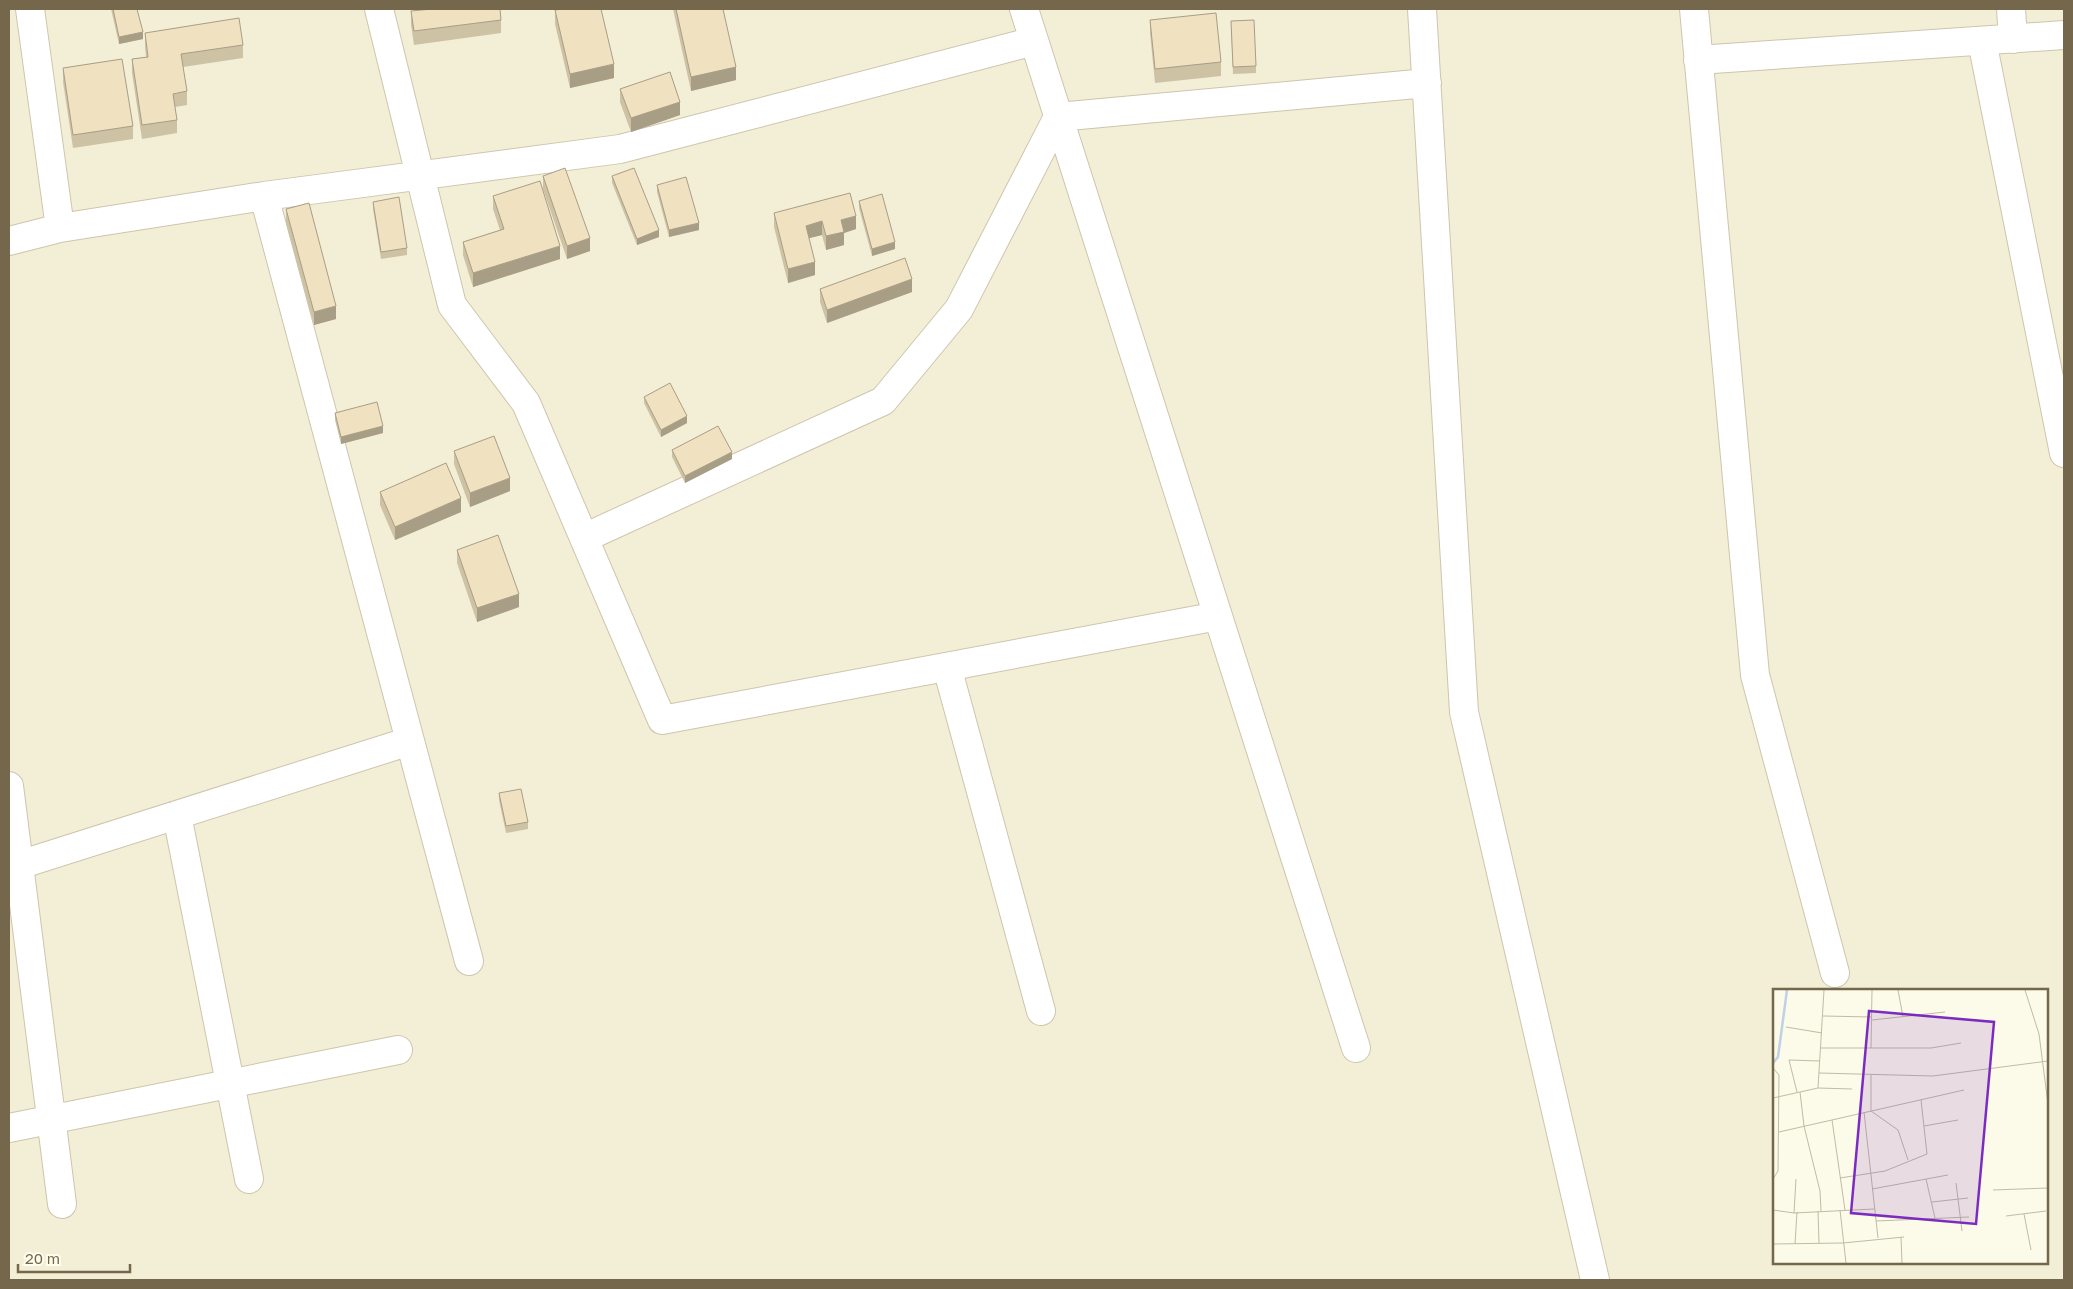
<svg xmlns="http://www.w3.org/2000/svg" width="2073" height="1289" viewBox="0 0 2073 1289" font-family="'Golos Text',sans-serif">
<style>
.residential{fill:#f3eed6;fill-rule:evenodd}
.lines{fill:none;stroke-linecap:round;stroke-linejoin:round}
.minor-casing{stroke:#cec5ae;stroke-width:30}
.minor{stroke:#fff;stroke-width:28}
.wall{fill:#cec2a5}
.shaded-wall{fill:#a89e86}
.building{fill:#f0e1c0;stroke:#a89e86}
.inset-river{fill:none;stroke:#bcd3e5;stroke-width:2.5}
.inset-road{fill:none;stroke:#c2bba5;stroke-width:1}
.view{fill:#7b2cbf;fill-opacity:0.15;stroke:#7b2cbf;stroke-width:2.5}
.inset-edge{fill:none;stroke:#75674c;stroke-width:2.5}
</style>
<rect width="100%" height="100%" fill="#fcfae8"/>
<!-- residential -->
<path class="residential" d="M 9,9 L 2064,9 L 2064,1280 L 9,1280 ZM 1774,990 L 2047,990 L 2047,1263 L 1774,1263 Z"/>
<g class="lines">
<defs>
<path id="minor" d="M 30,9 L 60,228
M 379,9 L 452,305 L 526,403 L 662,720 L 1218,616
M 1024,9 L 1356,1048
M 1422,9 L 1464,712 L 1595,1280
M 1694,9 L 1755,675 L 1835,973
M 2011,9 L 2013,39
M 1982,41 L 2064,453
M 1698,60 L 2064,35
M 264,196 L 469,961
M 9,241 L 60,228 L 264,196 L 620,149 L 1034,41
M 584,538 L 883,401 L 959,309 L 1058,117 L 1427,83
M 947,667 L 1041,1011
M 9,786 L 62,1204
M 177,815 L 249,1179
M 19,865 L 410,741
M 9,1128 L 398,1050"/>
</defs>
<!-- minor casing -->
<use href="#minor" class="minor-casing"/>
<!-- minor -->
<use href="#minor" class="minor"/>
</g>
<!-- wall -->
<path class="wall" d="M 111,9 L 137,9 L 143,39 L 119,44 Z
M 673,9 L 723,9 L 736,80 L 691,91 Z
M 555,10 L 614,78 L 570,88 L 555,24 Z
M 411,11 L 501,20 L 501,33 L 414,45 L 411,25 Z
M 1150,20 L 1221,62 L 1221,76 L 1155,83 L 1150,33 Z
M 1231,28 L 1256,66 L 1256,73 L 1233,74 Z
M 145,33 L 243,45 L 243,58 L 183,67 L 187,91 L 187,105 L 175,107 L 177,120 L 177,133 L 142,139 L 132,73 L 132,59 L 146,57 L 145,46 Z
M 63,68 L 133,126 L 133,139 L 73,148 L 63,82 Z
M 620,89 L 680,115 L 631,132 L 620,102 Z
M 543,176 L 590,251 L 567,259 L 543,189 Z
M 612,176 L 659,237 L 637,245 L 612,183 Z
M 657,185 L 699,230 L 669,237 L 657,192 Z
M 493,196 L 560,259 L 473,287 L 463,255 L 463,242 L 500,230 L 493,209 Z
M 859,201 L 895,249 L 872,256 L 859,208 Z
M 373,202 L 407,248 L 407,255 L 381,259 L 373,209 Z
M 286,209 L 336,319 L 314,325 L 286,223 Z
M 774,213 L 856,229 L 844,233 L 844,245 L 826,250 L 822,235 L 809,238 L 815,275 L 788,283 L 774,227 Z
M 820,289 L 912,292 L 827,323 L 820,302 Z
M 644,397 L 687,423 L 661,437 L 644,403 Z
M 335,413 L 383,433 L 341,444 L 335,420 Z
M 672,450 L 732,459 L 685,483 L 672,457 Z
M 454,451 L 510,491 L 470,507 L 454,464 Z
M 380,492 L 461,512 L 395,540 L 380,505 Z
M 457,550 L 519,607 L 477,622 L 457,563 Z
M 499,793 L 528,822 L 528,829 L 506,833 L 499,800 Z"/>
<!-- shaded-wall -->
<path class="shaded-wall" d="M 143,32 L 143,39 L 119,44 L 119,37 Z
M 614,64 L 614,78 L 570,88 L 570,74 Z
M 736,67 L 736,80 L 691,91 L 691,77 Z
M 680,102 L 680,115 L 631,132 L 631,118 Z
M 856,216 L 856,229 L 844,233 L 844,245 L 826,250 L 826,236 L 841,220 Z
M 822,221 L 822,235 L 806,239 L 806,226 Z
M 699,223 L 699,230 L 669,237 L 669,230 Z
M 659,230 L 659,237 L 637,245 L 637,239 Z
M 590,238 L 590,251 L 567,259 L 567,246 Z
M 895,242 L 895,249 L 872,256 L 872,249 Z
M 560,246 L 560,259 L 473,287 L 473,273 Z
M 815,262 L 815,275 L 788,283 L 788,269 Z
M 912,279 L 912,292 L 827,323 L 827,310 Z
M 336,306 L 336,319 L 314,325 L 314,312 Z
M 687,416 L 687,423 L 661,437 L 661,430 Z
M 383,426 L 383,433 L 341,444 L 341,437 Z
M 732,452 L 732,459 L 685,483 L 685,476 Z
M 510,478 L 510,491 L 470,507 L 470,493 Z
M 461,498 L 461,512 L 395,540 L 395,527 Z
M 519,594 L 519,607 L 477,622 L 477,608 Z"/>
<!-- building -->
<path class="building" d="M 113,9 L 137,9 L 143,32 L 119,37 Z
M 432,9 L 500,9 L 501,20 L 414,31 L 411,11 Z
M 563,9 L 601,9 L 614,64 L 570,74 L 555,10 Z
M 676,9 L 723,9 L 736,67 L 691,77 Z
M 1216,13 L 1221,62 L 1155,69 L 1150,20 Z
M 239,18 L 243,45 L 181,54 L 187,91 L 173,94 L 177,120 L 142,125 L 132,59 L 148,57 L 145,33 Z
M 1254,20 L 1256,66 L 1233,67 L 1231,21 Z
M 122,59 L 133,126 L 73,135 L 63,68 Z
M 670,72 L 680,102 L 631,118 L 620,89 Z
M 565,168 L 590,238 L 567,246 L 543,176 Z
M 634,168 L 659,230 L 637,239 L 612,176 Z
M 686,177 L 699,223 L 669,230 L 657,185 Z
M 540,181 L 560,246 L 473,273 L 463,242 L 504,229 L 493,196 Z
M 850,193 L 856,216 L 841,220 L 844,232 L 826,236 L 822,221 L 806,226 L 815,262 L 788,269 L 774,213 Z
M 882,194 L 895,242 L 872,249 L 859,201 Z
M 399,197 L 407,248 L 381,252 L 373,202 Z
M 309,203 L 336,306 L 314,312 L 286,209 Z
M 905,258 L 912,279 L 827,310 L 820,289 Z
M 670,383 L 687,416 L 661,430 L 644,397 Z
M 377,402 L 383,426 L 341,437 L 335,413 Z
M 718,426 L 732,452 L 685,476 L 672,450 Z
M 494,436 L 510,478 L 470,493 L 454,451 Z
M 446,463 L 461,498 L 395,527 L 380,492 Z
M 498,535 L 519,594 L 477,608 L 457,550 Z
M 521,789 L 528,822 L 506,826 L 499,793 Z"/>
<!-- overview -->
<g transform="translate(1773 989)">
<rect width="275" height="275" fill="#fcfae8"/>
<path class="inset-river" d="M 0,74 L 5,68 L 14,1"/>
<path class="inset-road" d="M 125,1 L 130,28M 252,1 L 266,45 L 275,115M 50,27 L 99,28M 99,31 L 172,23M 13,38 L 49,44M 48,59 L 158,59 L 188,54M 98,59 L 99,1M 0,79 L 6,86 L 5,182 L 0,190M 46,84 L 160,87 L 275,72M 98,86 L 98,122 L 125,141 L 135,171M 45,99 L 51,1M 24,103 L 16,71 L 47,72M 27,103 L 31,137 L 47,202 L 48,222M 0,109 L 45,99 L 79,100M 91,123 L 105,249M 59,131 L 72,221M 151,137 L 185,131M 6,143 L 191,101M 275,188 L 275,235M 67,189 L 112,182 L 154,165 L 148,111M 153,190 L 162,229M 183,194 L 189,242M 99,200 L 175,186M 220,201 L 275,199M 159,213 L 195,209M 0,221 L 21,224 L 101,220M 67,221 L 73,274M 45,222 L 46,254M 21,224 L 23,190M 251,225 L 258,261M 233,227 L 273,222M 103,232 L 196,228M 128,248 L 129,274M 0,255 L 70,254 L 131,248M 22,255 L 24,223"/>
<path class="view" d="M 96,22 L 221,33 L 203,235 L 78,224 Z"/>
<rect width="275" height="275" class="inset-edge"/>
</g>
<!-- border -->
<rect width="2073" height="1289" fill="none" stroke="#75674c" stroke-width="20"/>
<!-- scale -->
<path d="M18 1264v8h112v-8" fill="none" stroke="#75674c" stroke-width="2.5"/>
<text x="25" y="1264" font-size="15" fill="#75674c" stroke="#fefdee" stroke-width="4" paint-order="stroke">20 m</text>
</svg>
